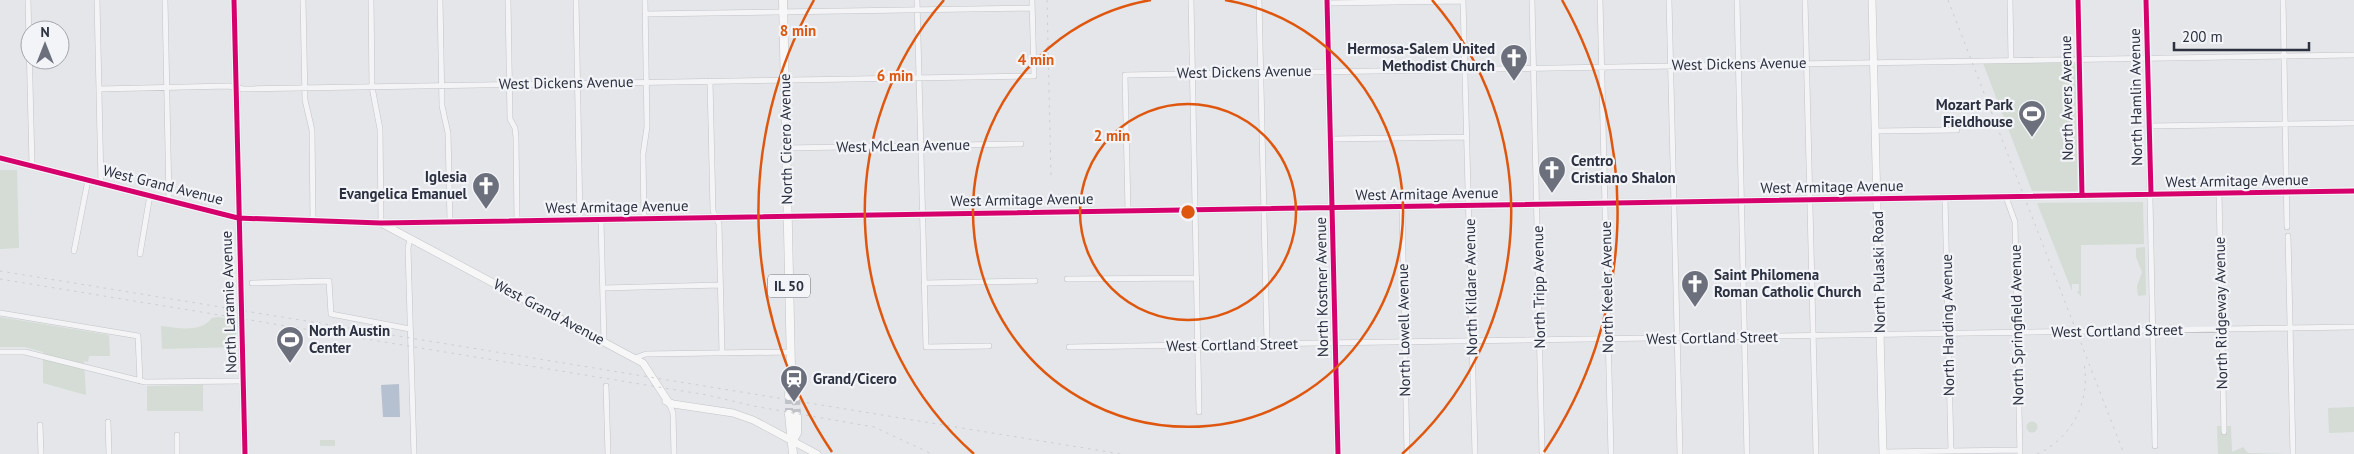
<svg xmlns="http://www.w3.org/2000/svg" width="2354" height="454" viewBox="0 0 2354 454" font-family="'PT Sans',sans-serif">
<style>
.green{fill:#d4dcd5}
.water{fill:#b5c0d1}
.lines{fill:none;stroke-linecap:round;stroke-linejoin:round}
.primary-tunnel{stroke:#bfc2c7;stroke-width:8;stroke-dasharray:8 4;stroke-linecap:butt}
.street-casing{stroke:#c2c4c7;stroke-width:6}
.secondary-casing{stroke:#c2c4c7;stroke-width:8}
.primary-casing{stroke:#c1c3c6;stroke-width:9}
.street{stroke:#f4f4f6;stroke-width:5}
.secondary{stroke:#f7f7f8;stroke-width:7}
.primary{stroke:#f7f7f8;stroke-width:8}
.rail{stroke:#cdced1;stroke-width:1;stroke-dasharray:2.5 5;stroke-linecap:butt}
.cycleway-casing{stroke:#f3f4f7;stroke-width:8}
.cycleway{stroke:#d6006c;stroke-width:5}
.ring{fill:none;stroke:#df570f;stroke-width:2.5}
.labels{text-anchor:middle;stroke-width:4.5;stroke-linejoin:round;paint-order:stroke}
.shield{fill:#f3f4f7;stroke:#686c78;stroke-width:1}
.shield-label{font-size:14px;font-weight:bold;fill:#2c3141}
.poi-label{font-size:15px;font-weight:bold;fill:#2c3141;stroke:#f3f4f7;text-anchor:start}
.street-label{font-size:15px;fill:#2c3141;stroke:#f3f4f7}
.centre{fill:#df570f;stroke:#f3f4f7;stroke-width:2.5}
.ring-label{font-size:15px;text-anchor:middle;font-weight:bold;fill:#df570f;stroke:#f3f4f7;stroke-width:4.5;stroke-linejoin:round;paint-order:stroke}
</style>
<rect width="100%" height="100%" fill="#e4e6e9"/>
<!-- green -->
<path class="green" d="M 2076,62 L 2079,189 L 2076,191 L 2032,191 L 1983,63 Z
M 0,170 L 17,170 L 19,248 L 0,249 Z
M 2143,202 L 2144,244 L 2081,245 L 2081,297 L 2077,291 L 2079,291 L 2079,284 L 2072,284 L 2072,291 L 2037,203 Z
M 2145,247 L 2146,295 L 2138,296 L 2137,286 L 2142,272 L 2136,257 L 2136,248 Z
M 0,317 L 109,335 L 110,356 L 89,356 L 88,362 L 84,361 L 86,395 L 43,383 L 43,352 L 25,347 L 0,347 Z
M 218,317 L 236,320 L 236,347 L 162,349 L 161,326 C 178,328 201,333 212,318 Z
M 203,385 L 203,411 L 147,411 L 147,386 Z
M 2354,407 L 2354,432 L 2329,433 L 2328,408 Z
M2026.5 427a5.5 5.5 0 1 1 11 0a5.5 5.5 0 1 1-11 0Z
M 2217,426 L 2231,426 L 2232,452 L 2243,447 L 2248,453 L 2287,454 L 2218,454 Z
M 320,440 L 335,440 L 335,446 L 320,446 Z"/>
<!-- water -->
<path class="water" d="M 399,384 L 400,417 L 383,417 L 381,385 Z"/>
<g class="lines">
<!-- primary-tunnel -->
<path class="primary-tunnel" d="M 789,396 L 789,414
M 796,397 L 797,416"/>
<defs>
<path id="street" d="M 28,0 L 32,165
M 97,0 L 101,183
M 165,0 L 169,200
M 303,0 L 305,100 L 312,130 L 313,221
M 371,0 L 372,87 L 380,129 L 381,223
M 440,0 L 442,106 L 448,133 L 450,222
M 508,0 L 510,119 L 515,128 L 516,138 L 517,221
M 576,0 L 580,220
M 917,0 L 926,347 L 989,346
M 1191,0 L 1199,412
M 1259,0 L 1267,344
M 1463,0 L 1475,454
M 1532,0 L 1542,454
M 1600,0 L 1611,454
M 1669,0 L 1680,454
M 1737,0 L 1747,454
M 1805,0 L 1816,454
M 2010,0 L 2011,60
M 2078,0 L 2082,195
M 2146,0 L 2155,446
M 2283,0 L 2287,227
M 1327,3 L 1463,1
M 645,14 L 1032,8
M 710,81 L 713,211 L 719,224 L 722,353
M 99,89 L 229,86 L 243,89 L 1034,76 L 1032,0
M 2149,126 L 2354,123
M 1876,131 L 1957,130
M 1331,139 L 1466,137
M 786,148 L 1021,144
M 2219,193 L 2224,432
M 2006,197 L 2015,222 L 2020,454
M 1945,198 L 1951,451
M 1402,207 L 1407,454
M 1128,211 L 1125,75 L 2354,55
M 644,219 L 643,154 L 647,127 L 645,0
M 601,220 L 604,342
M 2288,236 L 2293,454
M 410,239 L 408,248 L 414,454
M 74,251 L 88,180
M 140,254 L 150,195
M 1067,279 L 1197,278
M 252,283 L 329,281 L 331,314 L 410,329
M 924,283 L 1035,281
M 603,288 L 720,285
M 0,313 L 138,336 L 140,381
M 1069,347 L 2354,327
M 0,352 L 25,352 L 145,382 L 243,381
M 635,358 L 646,354 L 791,352
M 606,386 L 608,454
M 669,403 L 673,413 L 674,454
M 108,422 L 109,454
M 40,425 L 41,454
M 177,435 L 177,454
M 1883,452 L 2020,450"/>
<path id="secondary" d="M 234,0 L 245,454
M 1327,0 L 1338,454
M 1872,0 L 1883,454
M 0,158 L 238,218 L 381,223 L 2354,191
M 381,223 L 643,363 L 669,403
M 666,401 L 673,404 L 733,413 L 753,420 L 817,454"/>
<path id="primary" d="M 783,0 L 791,368 L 789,396
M 792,370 L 796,382 L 796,397
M 789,414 L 793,454
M 793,440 L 797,433 L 797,416"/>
</defs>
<!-- street casing -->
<use href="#street" class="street-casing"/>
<!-- secondary casing -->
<use href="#secondary" class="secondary-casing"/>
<!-- primary casing -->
<use href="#primary" class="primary-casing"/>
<!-- street -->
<use href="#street" class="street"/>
<!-- secondary -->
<use href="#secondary" class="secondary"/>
<!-- primary -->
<use href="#primary" class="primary"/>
<!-- rail -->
<path class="rail" d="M 1047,0 L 1051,176
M 1948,0 L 2124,454
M 0,271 L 1121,454
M 0,279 L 707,395 L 753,406 L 874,427 L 932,454
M 2037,454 C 2071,439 2091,402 2084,364"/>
<defs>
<path id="cycleway" d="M 234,0 L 245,454
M 1327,0 L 1338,454
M 2078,0 L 2082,195
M 2146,0 L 2151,194
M 0,158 L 238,218 L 381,223 L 2354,191"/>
</defs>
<!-- cycleway casing -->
<use href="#cycleway" class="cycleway-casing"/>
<!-- cycleway -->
<use href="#cycleway" class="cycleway"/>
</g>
<!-- distance rings -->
<g class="ring">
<circle cx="1188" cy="212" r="108"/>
<path d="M1225 0A215 215 0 1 1 1151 0"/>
<path d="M974 454A323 323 0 0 1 944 0M1432 0A323 323 0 0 1 1402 454"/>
<path d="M832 452A430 430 0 0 1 814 0M1562 0A430 430 0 0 1 1544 452"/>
</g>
<!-- icons -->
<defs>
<symbol id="church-pin" viewBox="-11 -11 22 30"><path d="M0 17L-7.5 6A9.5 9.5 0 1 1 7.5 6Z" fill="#6c707c" stroke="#f3f4f7"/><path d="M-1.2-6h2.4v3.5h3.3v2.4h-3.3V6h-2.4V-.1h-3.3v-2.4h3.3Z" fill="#fff"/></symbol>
<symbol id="stadium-pin" viewBox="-11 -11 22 30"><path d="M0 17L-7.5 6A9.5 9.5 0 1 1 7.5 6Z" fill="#6c707c" stroke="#f3f4f7"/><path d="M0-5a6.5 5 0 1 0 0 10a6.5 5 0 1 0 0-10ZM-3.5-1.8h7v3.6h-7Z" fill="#fff"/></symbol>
<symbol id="station-pin" viewBox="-11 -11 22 30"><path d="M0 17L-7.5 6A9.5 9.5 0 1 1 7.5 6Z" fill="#6c707c" stroke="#f3f4f7"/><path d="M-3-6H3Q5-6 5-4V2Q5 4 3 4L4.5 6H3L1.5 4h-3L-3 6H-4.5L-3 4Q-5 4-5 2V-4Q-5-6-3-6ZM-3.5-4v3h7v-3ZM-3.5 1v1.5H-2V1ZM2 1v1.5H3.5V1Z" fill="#fff"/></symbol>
</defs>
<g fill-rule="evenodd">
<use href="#church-pin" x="1498" y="42" width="32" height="43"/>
<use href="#stadium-pin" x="2016" y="98" width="32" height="43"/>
<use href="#church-pin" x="1536" y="154" width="32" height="43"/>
<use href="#church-pin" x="470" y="170" width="32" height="43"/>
<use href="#church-pin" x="1679" y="268" width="32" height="43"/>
<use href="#stadium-pin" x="274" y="324" width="32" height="43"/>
<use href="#station-pin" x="778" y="363" width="32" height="43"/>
</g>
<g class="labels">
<!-- shield labels -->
<rect class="shield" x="768" y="274.5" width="42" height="23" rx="4"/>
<g class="shield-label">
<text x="789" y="291">IL 50</text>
</g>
<!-- poi labels -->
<g class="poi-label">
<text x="1495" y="54" text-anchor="end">Hermosa-Salem United<tspan x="1495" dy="17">Methodist Church</tspan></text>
<text x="2013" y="110" text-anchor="end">Mozart Park<tspan x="2013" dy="17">Fieldhouse</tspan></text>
<text x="1571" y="166">Centro<tspan x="1571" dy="17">Cristiano Shalon</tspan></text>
<text x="467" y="182" text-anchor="end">Iglesia<tspan x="467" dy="17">Evangelica Emanuel</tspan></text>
<text x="1714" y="280">Saint Philomena<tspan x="1714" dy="17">Roman Catholic Church</tspan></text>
<text x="309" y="336">North Austin<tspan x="309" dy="17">Center</tspan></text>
<text x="813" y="384">Grand/Cicero</text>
</g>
<!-- street labels -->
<g class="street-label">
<text transform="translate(1739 64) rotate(-1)" y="5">West Dickens Avenue</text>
<text transform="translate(1244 72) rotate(-1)" y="5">West Dickens Avenue</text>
<text transform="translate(566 83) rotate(-1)" y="5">West Dickens Avenue</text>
<text transform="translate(2136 97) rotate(-91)" y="5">North Hamlin Avenue</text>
<text transform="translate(2067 98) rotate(-91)" y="5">North Avers Avenue</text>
<text transform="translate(786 139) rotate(-91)" y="5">North Cicero Avenue</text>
<text transform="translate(903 146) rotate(-1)" y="5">West McLean Avenue</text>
<text transform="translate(2237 181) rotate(-1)" y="5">West Armitage Avenue</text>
<text transform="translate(163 185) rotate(14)" y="5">West Grand Avenue</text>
<text transform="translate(1832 187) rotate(-1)" y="5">West Armitage Avenue</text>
<text transform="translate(1427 194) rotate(-1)" y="5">West Armitage Avenue</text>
<text transform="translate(1022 200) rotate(-1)" y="5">West Armitage Avenue</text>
<text transform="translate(617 207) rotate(-1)" y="5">West Armitage Avenue</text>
<text transform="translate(1879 272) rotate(-91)" y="5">North Pulaski Road</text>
<text transform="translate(1322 287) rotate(-91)" y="5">North Kostner Avenue</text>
<text transform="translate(1471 287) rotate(-91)" y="5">North Kildare Avenue</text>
<text transform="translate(1539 287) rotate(-91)" y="5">North Tripp Avenue</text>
<text transform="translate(1607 287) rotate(-91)" y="5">North Keeler Avenue</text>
<text transform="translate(229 302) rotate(-92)" y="5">North Laramie Avenue</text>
<text transform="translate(549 312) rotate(28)" y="5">West Grand Avenue</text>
<text transform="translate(2221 313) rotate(-91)" y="5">North Ridgeway Avenue</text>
<text transform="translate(1948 325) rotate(-91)" y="5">North Harding Avenue</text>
<text transform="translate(2017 325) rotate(-91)" y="5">North Springfield Avenue</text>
<text transform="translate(1404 330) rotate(-91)" y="5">North Lowell Avenue</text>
<text transform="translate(2117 331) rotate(-1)" y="5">West Cortland Street</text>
<text transform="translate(1712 338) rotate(-1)" y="5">West Cortland Street</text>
<text transform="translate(1232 345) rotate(-1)" y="5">West Cortland Street</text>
</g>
</g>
<circle cx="1188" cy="212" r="8" class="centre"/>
<g class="ring-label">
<text x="798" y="36">8 min</text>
<text x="1036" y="65">4 min</text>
<text x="895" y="81">6 min</text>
<text x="1112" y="141">2 min</text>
</g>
<!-- north arrow -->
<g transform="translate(45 45)"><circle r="24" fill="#f3f4f7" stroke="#a3a6ae"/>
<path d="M0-4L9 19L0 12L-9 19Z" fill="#6c707c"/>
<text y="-8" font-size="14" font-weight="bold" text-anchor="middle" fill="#2c3141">N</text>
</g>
<!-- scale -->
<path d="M2174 42v8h135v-8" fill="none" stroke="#2c3141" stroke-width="2.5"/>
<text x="2182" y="42" font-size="15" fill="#2c3141" stroke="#f3f4f7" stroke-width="4" paint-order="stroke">200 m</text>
</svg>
